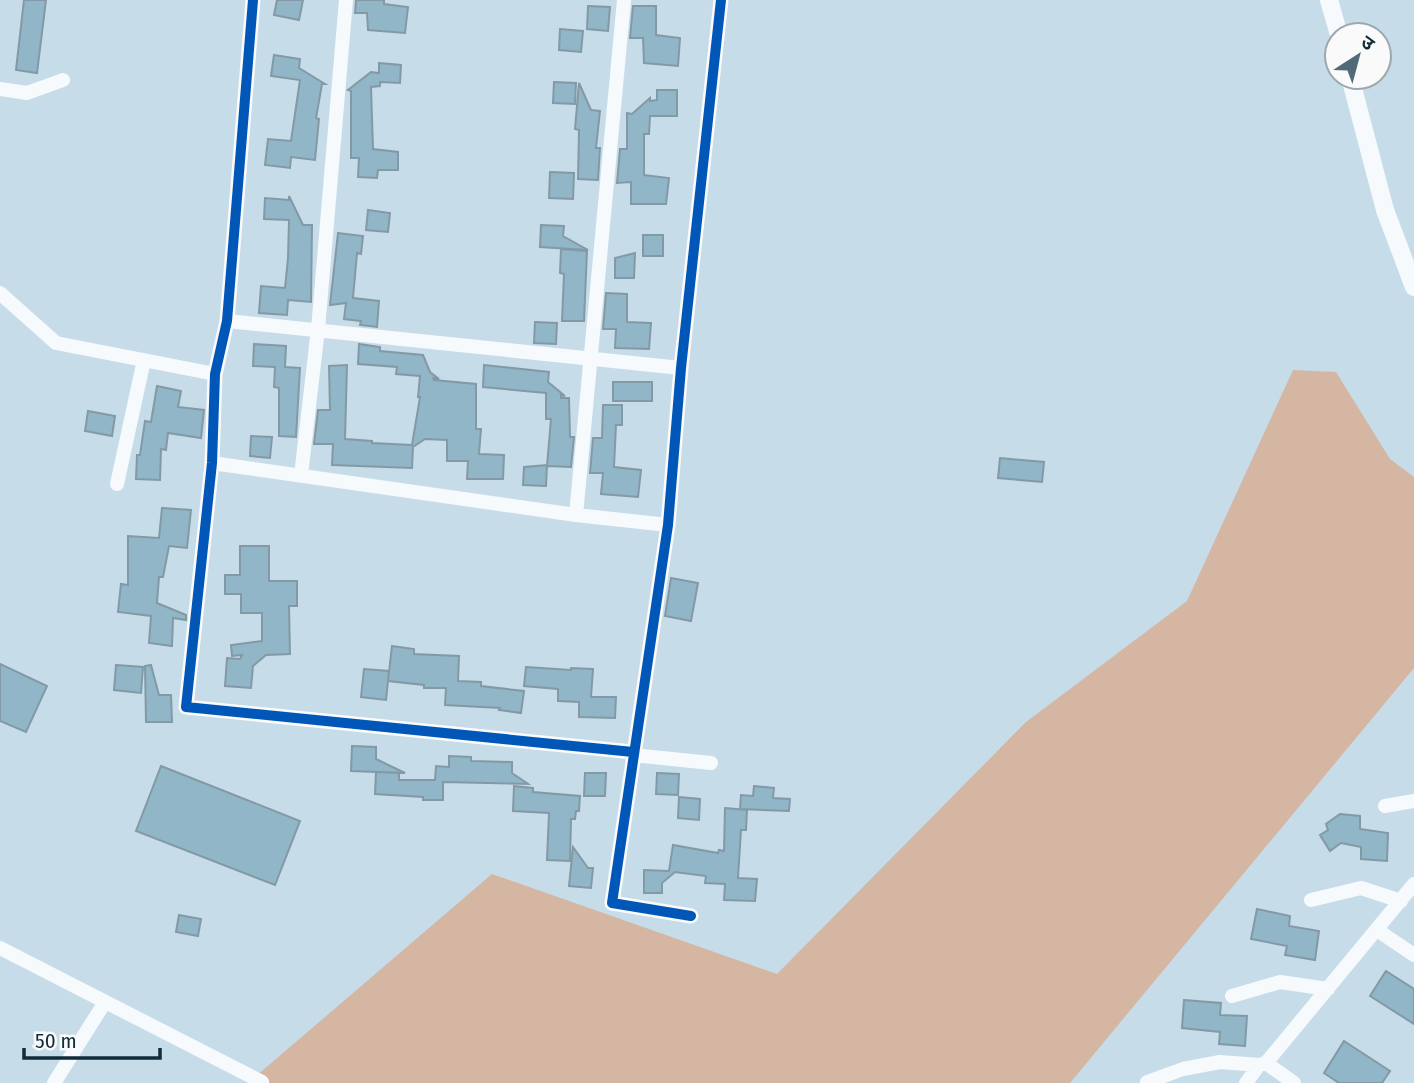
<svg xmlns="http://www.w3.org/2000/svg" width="1414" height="1083" viewBox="0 0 1414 1083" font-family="'Fira Sans Condensed','Noto Sans Devanagari',sans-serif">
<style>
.green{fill:#d4b6a3}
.building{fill:#90b6c7;stroke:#8399a6;stroke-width:2}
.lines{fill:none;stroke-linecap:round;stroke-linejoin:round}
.minor{stroke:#f7fafc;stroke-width:14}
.tertiary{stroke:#f7fafc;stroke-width:18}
.cycleway-casing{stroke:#fafafa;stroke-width:15}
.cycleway{stroke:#0057b8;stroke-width:10}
</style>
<rect width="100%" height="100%" fill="#c7dce9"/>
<!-- green -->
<path class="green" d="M 1293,370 L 1336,372 L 1390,459 L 1414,477 L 1414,668 L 1070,1083 L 248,1083 L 492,874 L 777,974 L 1026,722 L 1187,601 Z"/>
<!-- building -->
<path class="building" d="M 24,0 L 46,0 L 37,73 L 16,70 Z
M 277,0 L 303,0 L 299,20 L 274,15 Z
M 356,0 L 384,0 L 384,4 L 408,7 L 405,33 L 368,30 L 367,13 L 355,13 Z
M 588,6 L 610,7 L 608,31 L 587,29 Z
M 633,6 L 656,6 L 656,35 L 680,38 L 678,66 L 644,63 L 643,38 L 630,38 Z
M 560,29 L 583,31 L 581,52 L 559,50 Z
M 274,55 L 300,59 L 299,68 L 325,84 L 322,84 L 316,118 L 319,119 L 315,160 L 291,157 L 290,168 L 265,165 L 268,139 L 291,141 L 300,80 L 271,76 Z
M 379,63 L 401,65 L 400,83 L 380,82 L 380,86 L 371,87 L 373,149 L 398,152 L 398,170 L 378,170 L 377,178 L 358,177 L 359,158 L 351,158 L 351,91 L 348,90 L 371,72 L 379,73 Z
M 554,82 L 576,83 L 575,104 L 553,103 Z
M 579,83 L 591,110 L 600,111 L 596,148 L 600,148 L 598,180 L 578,179 L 579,130 L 575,129 Z
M 657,90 L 677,90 L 677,116 L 650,116 L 649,134 L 644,134 L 644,175 L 669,178 L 666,204 L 631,204 L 631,182 L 617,183 L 620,149 L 627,149 L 627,113 L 632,114 L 650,98 L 650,101 L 657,100 Z
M 550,172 L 574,173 L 573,199 L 549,198 Z
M 289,196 L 303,225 L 312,225 L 311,302 L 288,300 L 287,315 L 259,313 L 261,286 L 285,288 L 288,258 L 289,220 L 264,219 L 265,198 L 289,200 Z
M 368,210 L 390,213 L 388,232 L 366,230 Z
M 541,225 L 564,226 L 563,236 L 588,250 L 540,247 Z
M 338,233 L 363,236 L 361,254 L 357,253 L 353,298 L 379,301 L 377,327 L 360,325 L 361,321 L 344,319 L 346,303 L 330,305 Z
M 643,235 L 663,235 L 663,256 L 643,256 Z
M 561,249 L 587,251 L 584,321 L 562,321 L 564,274 L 560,273 Z
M 635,253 L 634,278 L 615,278 L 615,258 Z
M 606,293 L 627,294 L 627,322 L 651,323 L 649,349 L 615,348 L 616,329 L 603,329 Z
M 535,322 L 557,323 L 556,344 L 534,343 Z
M 254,344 L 286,346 L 285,367 L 300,368 L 296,437 L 279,436 L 279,388 L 274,387 L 275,367 L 253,366 Z
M 359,344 L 380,347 L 380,351 L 423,355 L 430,372 L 439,379 L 433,378 L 434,380 L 476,384 L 476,429 L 481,429 L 479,454 L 504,455 L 503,479 L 467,479 L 468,461 L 447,461 L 447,440 L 425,439 L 413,447 L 412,468 L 332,465 L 333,444 L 314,444 L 318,410 L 330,410 L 329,366 L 347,365 L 345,439 L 372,441 L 372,443 L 412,445 L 420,397 L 418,397 L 420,376 L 396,374 L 397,367 L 358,364 Z
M 484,365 L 549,372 L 548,382 L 565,396 L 561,395 L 561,398 L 569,398 L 570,437 L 574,437 L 571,467 L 547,466 L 551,419 L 546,419 L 546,393 L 483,387 Z
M 613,382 L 652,382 L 652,401 L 613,401 Z
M 157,386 L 181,391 L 178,407 L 204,410 L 201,438 L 168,433 L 166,450 L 161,449 L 160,480 L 136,479 L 137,455 L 140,455 L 145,421 L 151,422 Z
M 603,405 L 622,405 L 622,425 L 616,425 L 614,467 L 641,470 L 638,497 L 601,494 L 603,473 L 590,473 L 593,438 L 602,438 Z
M 88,411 L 115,416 L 112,436 L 85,431 Z
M 251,436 L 272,437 L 270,458 L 250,456 Z
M 1000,458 L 1044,462 L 1042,482 L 998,478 Z
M 547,465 L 546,486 L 523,485 L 524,467 Z
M 162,508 L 191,510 L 187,548 L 169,546 L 163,577 L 159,577 L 157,603 L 186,615 L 186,620 L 173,618 L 172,646 L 149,643 L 151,616 L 118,612 L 121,584 L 128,585 L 128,536 L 159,538 Z
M 240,546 L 269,546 L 269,581 L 297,581 L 297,606 L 289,606 L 290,654 L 266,655 L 253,666 L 251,688 L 225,686 L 227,658 L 240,659 L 242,655 L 232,656 L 231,645 L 262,641 L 262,613 L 241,613 L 241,594 L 225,594 L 225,575 L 240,575 Z
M 671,578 L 698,583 L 691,621 L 665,616 Z
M 392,646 L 414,649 L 414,654 L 459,656 L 458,681 L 481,682 L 481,686 L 524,691 L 521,713 L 499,710 L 500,708 L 445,705 L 446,688 L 424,688 L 424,685 L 388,681 Z
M 0,664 L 47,686 L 26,732 L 0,721 Z
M 116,665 L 143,667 L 141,693 L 114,690 Z
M 151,665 L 159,695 L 171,695 L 172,722 L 146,722 L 145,666 Z
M 526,667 L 571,670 L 571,668 L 593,669 L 591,697 L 616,697 L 615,718 L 579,717 L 579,702 L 558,701 L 558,689 L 524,686 Z
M 364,669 L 389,671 L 386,700 L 361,697 Z
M 352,746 L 376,747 L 376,759 L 405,773 L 351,771 Z
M 449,756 L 471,757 L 471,761 L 512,762 L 512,773 L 528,784 L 443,782 L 443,800 L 423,800 L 423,797 L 375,794 L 376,772 L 399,773 L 399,780 L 435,780 L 436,766 L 449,767 Z
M 161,766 L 300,821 L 275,885 L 136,831 Z
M 585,773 L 606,773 L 605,796 L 584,796 Z
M 657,773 L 679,774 L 678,795 L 656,794 Z
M 514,786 L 533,788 L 533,792 L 580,796 L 579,811 L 576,811 L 575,819 L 571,819 L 570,861 L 547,860 L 549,813 L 513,811 Z
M 754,786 L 774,788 L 773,798 L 790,799 L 789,811 L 740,809 L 741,795 L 753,796 Z
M 679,797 L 700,799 L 699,820 L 678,818 Z
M 725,808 L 747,810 L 746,830 L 741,830 L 738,878 L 757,879 L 755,901 L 724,900 L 725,884 L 705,883 L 706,876 L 675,872 L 662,883 L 662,893 L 644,893 L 644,870 L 669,871 L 673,845 L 718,853 L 719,850 L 724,851 Z
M 1340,814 L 1360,816 L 1360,829 L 1388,833 L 1387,861 L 1361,859 L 1361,847 L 1341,843 L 1330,851 L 1320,835 L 1328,830 L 1326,824 Z
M 573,847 L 588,868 L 593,868 L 591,888 L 569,886 Z
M 1257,909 L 1290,916 L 1289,926 L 1319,931 L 1315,960 L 1285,955 L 1287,946 L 1251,939 Z
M 179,915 L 201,919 L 198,936 L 176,932 Z
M 1386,971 L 1414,989 L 1414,1024 L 1370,996 Z
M 1184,1000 L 1221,1003 L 1220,1015 L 1247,1016 L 1245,1046 L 1219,1044 L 1220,1032 L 1182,1028 Z
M 1344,1041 L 1390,1071 L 1382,1083 L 1339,1083 L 1324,1073 Z"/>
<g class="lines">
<!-- minor -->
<path class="minor" d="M 253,0 L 227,321 L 215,374 L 212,463 L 186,707 L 633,752
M 0,89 L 27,93 L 63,80
M 0,293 L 56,343 L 215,374
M 227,321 L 681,368
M 212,463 L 576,515 L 668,525
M 301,475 L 318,329 L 346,0
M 117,484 L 144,360
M 576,515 L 624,0
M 633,755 L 711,763
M 1385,806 L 1414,801
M 1311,900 L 1361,888 L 1401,901
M 691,916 L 612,903 L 668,525 L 681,368 L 721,0
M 1377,930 L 1414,955
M 0,948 L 262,1082 L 260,1083
M 1232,996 L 1280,982 L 1328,989
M 1266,1063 L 1294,1083
M 1147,1082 L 1183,1069 L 1220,1062 L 1259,1065
M 54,1083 L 105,1002
M 1246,1083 L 1259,1065 L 1266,1063 L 1414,884"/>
<!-- tertiary -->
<path class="tertiary" d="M 1329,0 L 1339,35
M 1350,77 L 1385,210 L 1414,287"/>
<defs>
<path id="cycleway" d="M 253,0 L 227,321 L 215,374 L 212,463 L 186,707 L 633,752
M 691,916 L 612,903 L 668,525 L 681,368 L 721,0"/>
</defs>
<!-- cycleway casing -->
<use href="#cycleway" class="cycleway-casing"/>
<!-- cycleway -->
<use href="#cycleway" class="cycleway"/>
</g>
<!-- north arrow -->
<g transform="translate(1358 56) rotate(36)"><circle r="33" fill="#fafafa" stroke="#9ca8ae" stroke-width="2"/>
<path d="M0-5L12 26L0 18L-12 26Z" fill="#506a78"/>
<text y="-10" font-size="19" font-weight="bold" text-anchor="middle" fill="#102c3b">उ</text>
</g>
<!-- scale -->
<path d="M24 1048v10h136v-10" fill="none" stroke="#102c3b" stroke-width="3.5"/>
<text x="35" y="1048" font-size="21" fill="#102c3b" stroke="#fafafa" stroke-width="5" paint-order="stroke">50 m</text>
</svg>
